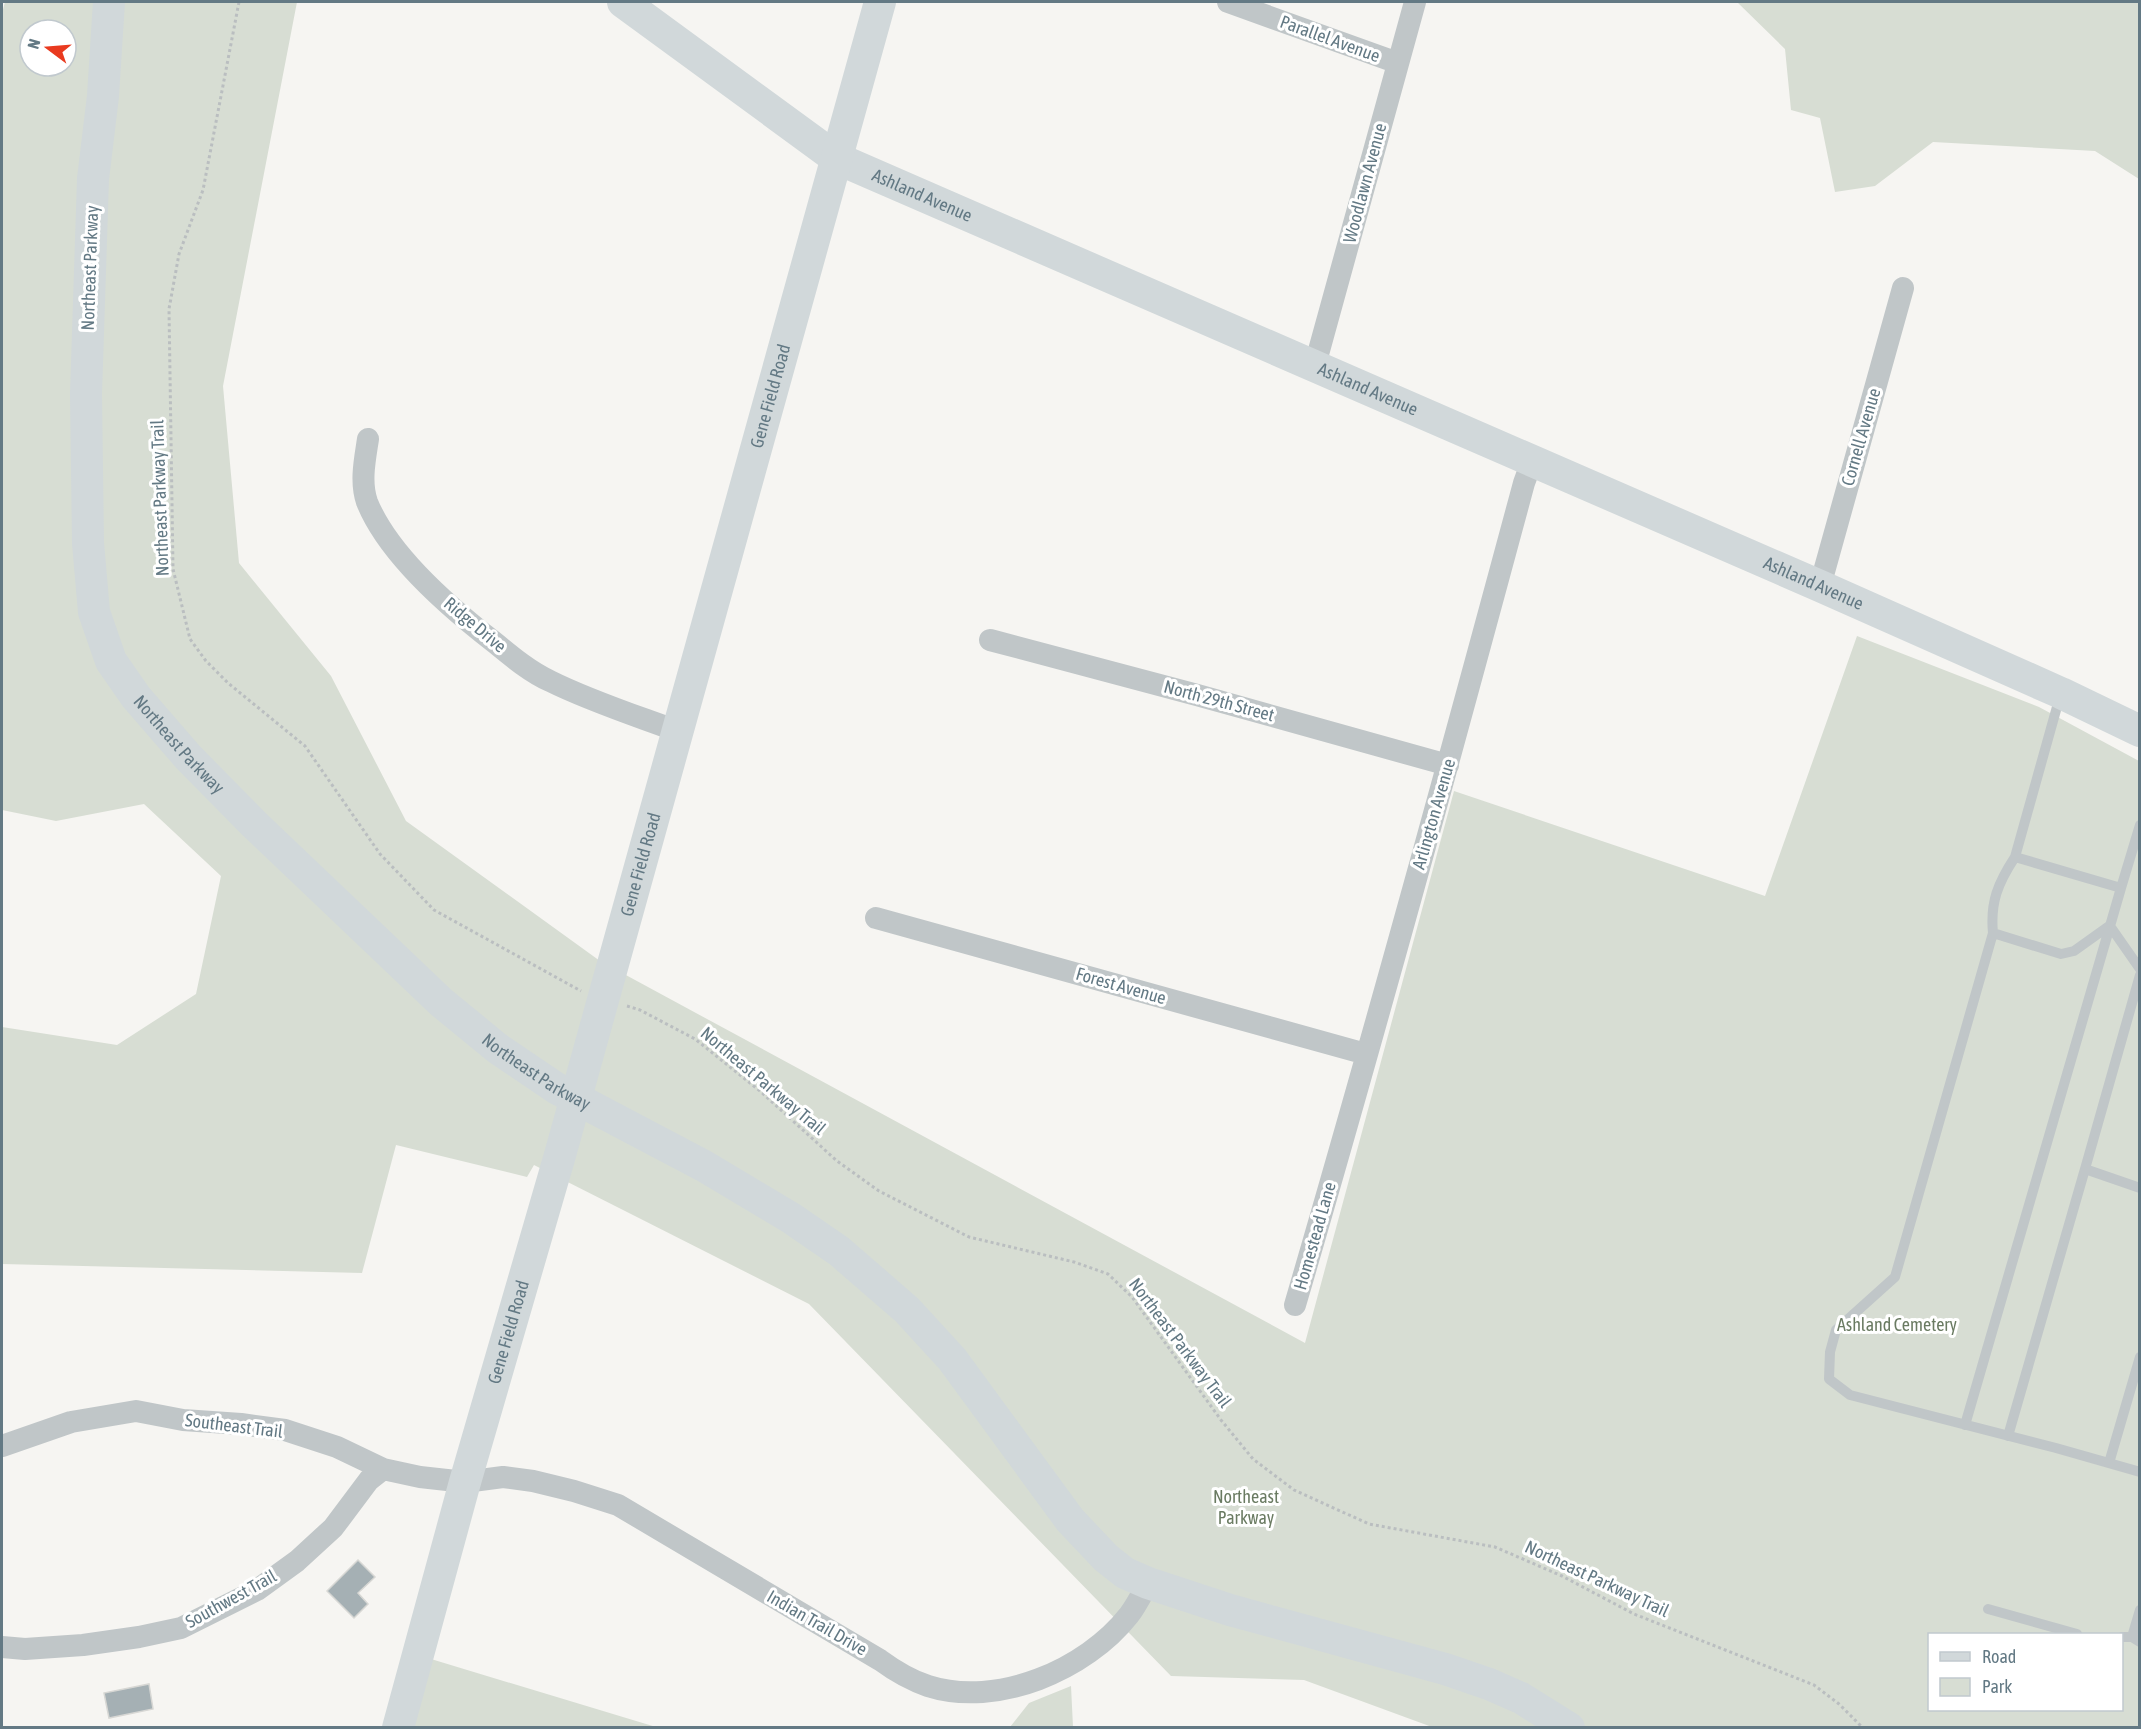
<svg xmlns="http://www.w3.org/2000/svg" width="2141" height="1729" viewBox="0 0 2141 1729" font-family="'Asap Condensed',sans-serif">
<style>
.green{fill:#d7ddd3;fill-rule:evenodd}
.building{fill:#a5b0b4;stroke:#d7d7d4;stroke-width:1.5}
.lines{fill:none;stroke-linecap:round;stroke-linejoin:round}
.path{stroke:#babec0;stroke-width:3;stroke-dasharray:3 3;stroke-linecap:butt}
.lane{stroke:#c0c6c8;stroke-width:10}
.street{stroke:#c0c6c8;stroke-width:22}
.secondary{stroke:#d1d8da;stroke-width:32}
.labels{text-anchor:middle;stroke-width:6;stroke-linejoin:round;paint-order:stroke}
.street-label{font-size:18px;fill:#637984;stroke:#fff}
.park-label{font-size:18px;fill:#6a7b62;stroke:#fff}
</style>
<rect width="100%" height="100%" fill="#f6f5f2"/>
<!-- green -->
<path class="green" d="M 5,2 L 297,2 L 223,386 L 239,563 L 331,676 L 406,821 L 600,961 L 1305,1343 L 1454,791 L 1765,896 L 1857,636 L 2039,707 L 2139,761 L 2139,1727 L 1432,1727 L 1304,1680 L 1171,1676 L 809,1304 L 534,1165 L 527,1177 L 396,1145 L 362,1273 L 2,1264 L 2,1027 L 117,1045 L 196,994 L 221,876 L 144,804 L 56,821 L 2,810 L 2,13 ZM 30,30 L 66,30 L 66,66 L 30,66 ZM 1930,1634 L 2122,1634 L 2122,1710 L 1930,1710 Z
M 1737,2 L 2139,2 L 2139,179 L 2095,151 L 1933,142 L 1875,186 L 1835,192 L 1820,118 L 1791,110 L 1785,49 Z
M 431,1659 L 656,1727 L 411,1728 Z
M 1071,1686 L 1073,1727 L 1010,1727 L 1029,1703 Z"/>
<!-- building -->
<path class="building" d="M 358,1560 L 375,1577 L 358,1593 L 368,1604 L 354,1618 L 327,1591 Z
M 149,1684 L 153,1709 L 109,1718 L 104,1693 Z"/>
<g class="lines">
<!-- path -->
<path class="path" d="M 239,2 L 203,190 L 179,254 L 169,309 L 173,569 L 190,639 L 206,661 L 228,683 L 305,746 L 380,854 L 434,910 L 581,991
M 627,1006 L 640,1010 L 695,1039 L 760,1091 L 837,1161 L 879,1191 L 969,1237 L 1074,1262 L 1108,1274 L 1132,1297 L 1221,1420 L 1253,1459 L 1294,1490 L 1369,1524 L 1495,1547 L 1562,1576 L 1634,1614 L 1814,1685 L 1839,1704 L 1863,1728"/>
<!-- lane -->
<path class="lane" d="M 2060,696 L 2015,857 C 1998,883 1990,902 1993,933 L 1895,1277 L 1836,1330 L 1830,1352 L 1829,1379 L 1850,1395 L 2056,1448 L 2140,1472
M 2015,857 L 2121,888 L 2110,926 L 2140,969
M 2121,888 L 2140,825
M 1993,933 L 2061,954 L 2074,951 L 2109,926
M 2140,975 L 2085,1169 L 2140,1188
M 1965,1425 L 2110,926
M 2008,1436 L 2085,1169
M 2109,1463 L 2140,1357
M 1988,1609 L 2077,1634
M 2122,1637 L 2132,1637 L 2140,1642
M 2132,1637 L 2140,1610"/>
<!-- street -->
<path class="street" d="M 1228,2 L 1398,63
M 1315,365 L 1415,2
M 368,439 C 365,459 360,482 367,502 C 388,554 450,608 494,642 C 511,656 530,672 550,681 C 590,701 634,715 677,731
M 1820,586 L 1903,288
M 990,640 L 1197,695 L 1448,765
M 876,918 L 1366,1054
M 1295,1305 C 1375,1032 1450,758 1524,483 L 1532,461
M 2,1446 L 71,1422 L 136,1411 L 183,1420 L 241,1424 L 285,1430 L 337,1447 L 383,1469 L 420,1477 L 465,1482 L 503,1477 L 533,1481 L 574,1491 L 618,1505 L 880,1660 C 895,1671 910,1680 928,1686 C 997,1708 1086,1670 1129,1615 C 1136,1606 1142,1594 1148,1583
M 2,1647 L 25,1649 L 83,1645 L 139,1637 L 181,1628 L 257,1590 L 297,1561 L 333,1528 L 369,1480 L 383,1469"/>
<!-- secondary -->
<g class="secondary">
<path id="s1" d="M 109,2 L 103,96 L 93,179 L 86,394 L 88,543 L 94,612 L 111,661 L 136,697 L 188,757 L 254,824 L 441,1002 L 497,1048 L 556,1088 L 704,1166 L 791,1218 L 839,1251 L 907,1310 L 952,1359 L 1070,1520 L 1106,1558 L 1125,1573 L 1148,1583 L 1230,1610 L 1445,1669 L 1489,1684 L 1521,1698 L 1569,1728"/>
<path id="s2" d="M 623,2 L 836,158 L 1820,586 L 2061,693 L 2140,731"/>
<path id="s3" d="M 398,1728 L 465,1482 L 560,1155 L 880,2"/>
</g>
</g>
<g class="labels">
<!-- street labels -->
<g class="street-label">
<text transform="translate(1330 39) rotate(20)" y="6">Parallel Avenue</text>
<text transform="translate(1365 183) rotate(-75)" y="6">Woodlawn Avenue</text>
<text dy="6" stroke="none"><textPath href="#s2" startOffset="358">Ashland Avenue</textPath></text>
<text transform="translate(90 268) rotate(-88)" y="6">Northeast Parkway</text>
<text dy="6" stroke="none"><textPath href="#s2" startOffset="844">Ashland Avenue</textPath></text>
<text dy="6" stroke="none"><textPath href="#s3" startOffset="1383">Gene Field Road</textPath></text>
<text transform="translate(1861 437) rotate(-74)" y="6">Cornell Avenue</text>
<text transform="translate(160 498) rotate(-92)" y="6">Northeast Parkway Trail</text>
<text dy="6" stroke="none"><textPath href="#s2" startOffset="1330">Ashland Avenue</textPath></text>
<text transform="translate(475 625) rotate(40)" y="6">Ridge Drive</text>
<text transform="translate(1219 701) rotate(15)" y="6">North 29th Street</text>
<text dy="6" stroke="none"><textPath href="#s1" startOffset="771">Northeast Parkway</textPath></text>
<text transform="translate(1434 814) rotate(-74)" y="6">Arlington Avenue</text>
<text dy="6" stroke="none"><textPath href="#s3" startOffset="897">Gene Field Road</textPath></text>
<text transform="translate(1121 986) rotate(16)" y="6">Forest Avenue</text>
<text dy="6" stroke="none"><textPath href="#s1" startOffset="1257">Northeast Parkway</textPath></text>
<text transform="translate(763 1081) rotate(40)" y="6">Northeast Parkway Trail</text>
<text transform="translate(1315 1236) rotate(-74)" y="6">Homestead Lane</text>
<text dy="6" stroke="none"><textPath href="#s3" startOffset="411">Gene Field Road</textPath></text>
<text transform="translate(1180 1343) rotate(53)" y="6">Northeast Parkway Trail</text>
<text transform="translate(234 1426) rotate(7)" y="6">Southeast Trail</text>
<text transform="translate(1597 1579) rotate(25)" y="6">Northeast Parkway Trail</text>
<text transform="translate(231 1599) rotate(-29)" y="6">Southwest Trail</text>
<text transform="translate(817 1623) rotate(30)" y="6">Indian Trail Drive</text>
</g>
<!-- park labels -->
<g class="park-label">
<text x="1897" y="1331">Ashland Cemetery</text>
<text x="1246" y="1503">Northeast<tspan x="1246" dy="21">Parkway</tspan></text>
</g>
</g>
<!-- border -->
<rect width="2141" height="1729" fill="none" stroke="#637984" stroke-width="6"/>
<!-- legend -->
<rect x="1928" y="1633" width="195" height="78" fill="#ffffff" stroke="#c1c9ce" stroke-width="1.5"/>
<rect x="1940" y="1652" width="30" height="9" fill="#d1d8da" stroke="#c1c9ce" stroke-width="1.5"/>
<text x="1982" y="1663" font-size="18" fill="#637984">Road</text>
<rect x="1940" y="1678" width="30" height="18" fill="#d7ddd3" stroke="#c1c9ce" stroke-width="1.5"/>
<text x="1982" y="1693" font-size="18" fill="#637984">Park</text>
<!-- north arrow -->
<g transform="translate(48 48) rotate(286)"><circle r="28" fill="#ffffff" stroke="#c1c9ce" stroke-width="1.5"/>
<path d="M0-4.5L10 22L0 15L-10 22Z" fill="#e93a1f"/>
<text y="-9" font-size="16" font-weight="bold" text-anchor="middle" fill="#637984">N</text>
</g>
</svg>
